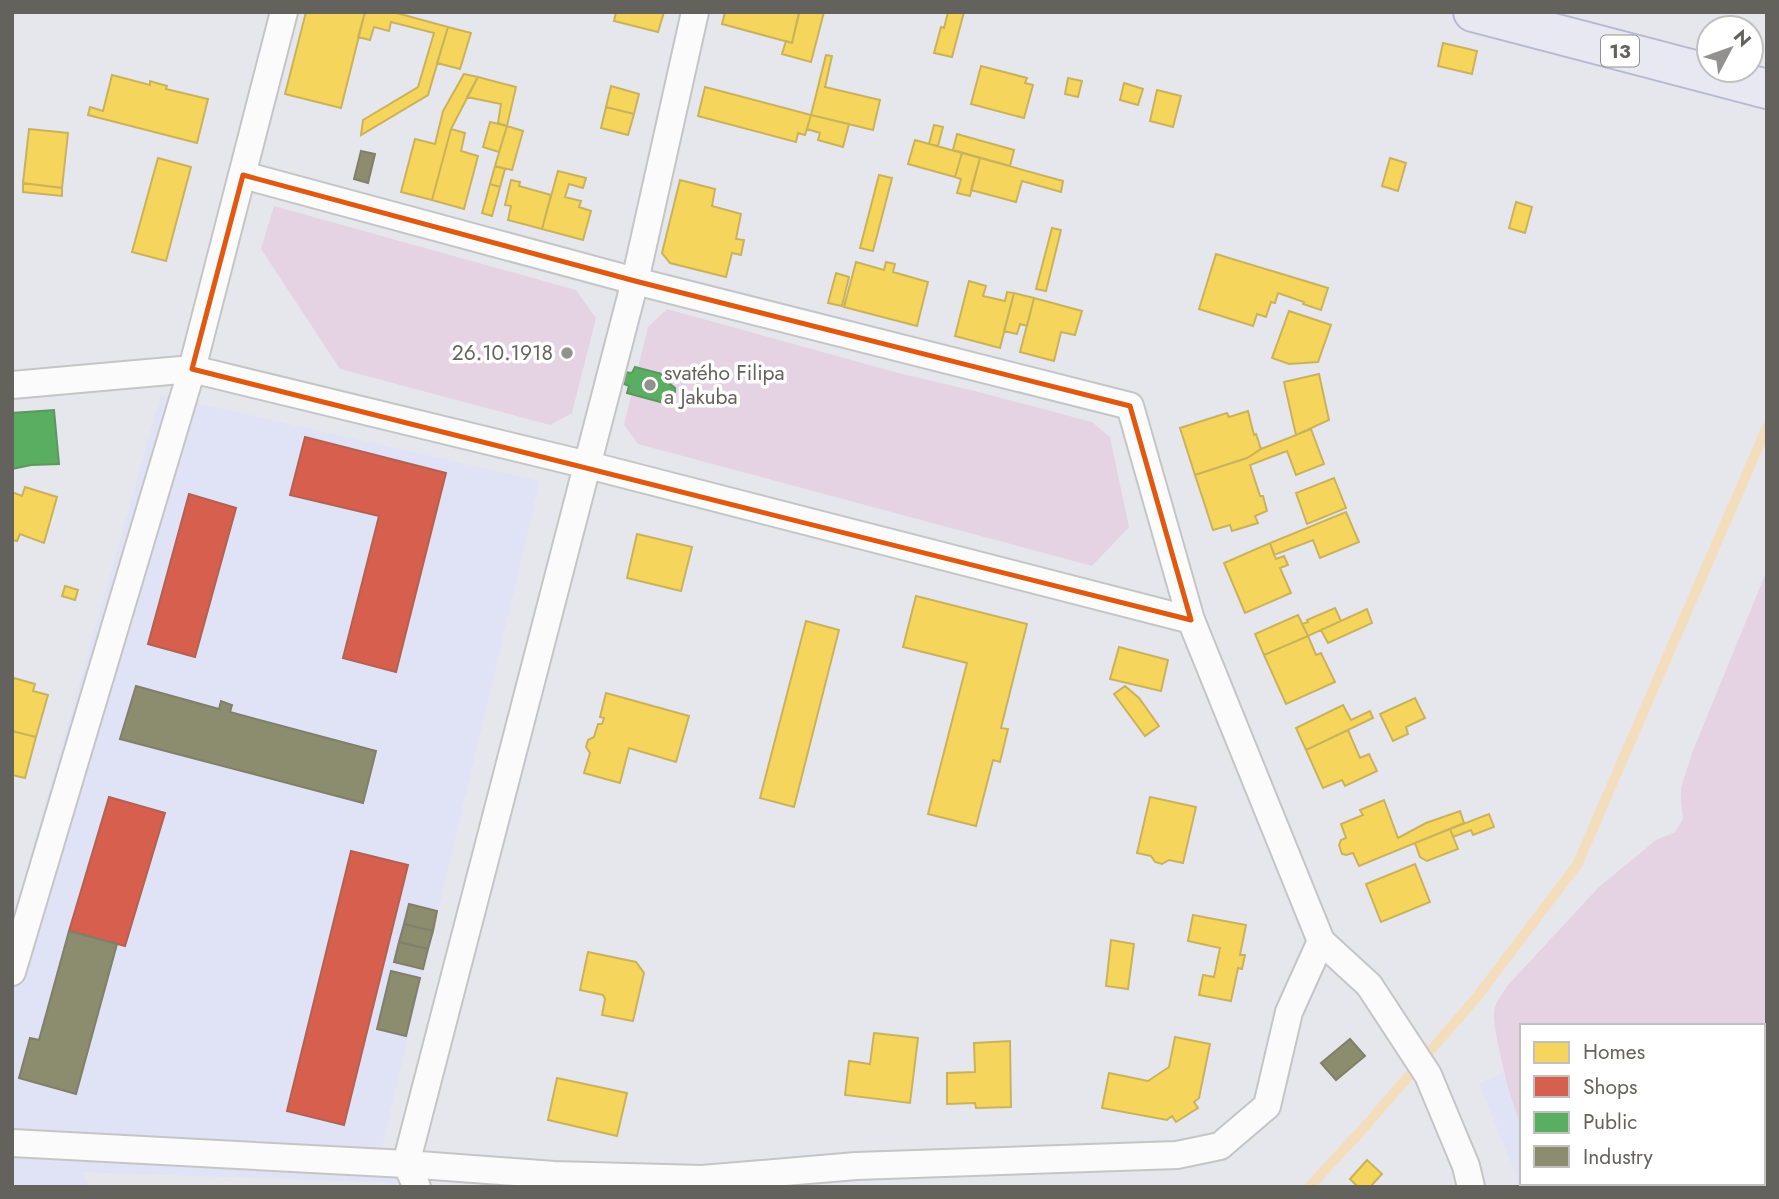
<svg xmlns="http://www.w3.org/2000/svg" width="1779" height="1199" viewBox="0 0 1779 1199" font-family="Jost,sans-serif">
<style>
.commercial{fill:#e0e2f5}
.green{fill:#e5d3e4}
.homes{fill:#f6d55c;stroke:#cab25c;stroke-width:2}
.shops{fill:#d6604d;stroke:#b46152;stroke-width:2}
.public{fill:#5aae61;stroke:#5d9760;stroke-width:2}
.industry{fill:#8c8c6e;stroke:#807f69;stroke-width:2}
.lines{fill:none;stroke-linecap:round;stroke-linejoin:round}
.stream{stroke:#f4ddbc;stroke-width:10}
.minor-casing{stroke:#c5c5c6;stroke-width:30}
.primary-casing{stroke:#b5b9d2;stroke-width:42}
.minor{stroke:#fbfbfc;stroke-width:26}
.primary{stroke:#e8e8f2;stroke-width:38}
.marked{fill:none;stroke:#e15910;stroke-width:5;stroke-linejoin:round}
.poi-dot{fill:#92918e;stroke:#fff;stroke-width:2.5}
.labels{text-anchor:middle;stroke-width:7;stroke-linejoin:round;paint-order:stroke}
.shield{fill:#fff;stroke:#92918d;stroke-width:2}
.shield-label{font-size:19px;font-weight:bold;fill:#64625c}
.poi-label{font-size:21px;fill:#64625c;stroke:#fff;text-anchor:end}
</style>
<rect width="100%" height="100%" fill="#e6e7ec"/>
<!-- commercial -->
<path class="commercial" d="M 161,395 L 540,481 L 381,1151 L 397,1183 L 82,1172 L 89,1187 L 12,1187 L 12,922 Z
M 1504,1072 L 1513,1106 L 1522,1128 L 1522,1183 L 1557,1183 L 1560,1187 L 1519,1187 L 1515,1172 L 1479,1083 Z"/>
<!-- green -->
<path class="green" d="M 274,206 L 576,290 L 596,318 L 572,413 L 550,425 L 340,369 L 261,249 Z
M 667,309 L 898,373 L 975,391 L 1092,422 L 1110,437 L 1129,527 L 1092,566 L 638,444 L 624,425 L 648,327 Z
M 1767,570 L 1767,1187 L 1560,1187 L 1557,1183 L 1763,1183 L 1763,1026 L 1522,1026 L 1522,1128 C 1511,1102 1505,1076 1499,1049 C 1497,1037 1493,1023 1494,1011 C 1495,1002 1503,994 1507,986 L 1599,887 L 1656,840 L 1675,832 L 1683,819 L 1681,801 L 1681,788 L 1692,753 Z"/>
<!-- homes -->
<path class="homes" d="M 306,12 L 365,12 L 341,108 L 285,94 Z
M 365,12 L 393,12 L 448,27 L 428,95 L 361,135 L 363,120 L 418,87 L 434,33 L 391,22 L 389,31 L 374,27 L 370,40 L 358,37 Z
M 616,12 L 664,12 L 658,32 L 614,21 Z
M 725,12 L 794,12 L 799,14 L 792,43 L 722,24 Z
M 799,12 L 824,12 L 811,62 L 782,54 L 786,41 L 792,43 Z
M 948,12 L 964,12 L 952,57 L 934,53 L 941,27 L 944,28 Z
M 448,27 L 471,33 L 460,69 L 437,63 Z
M 1443,43 L 1477,51 L 1472,74 L 1438,66 Z
M 826,55 L 832,56 L 825,87 L 880,100 L 873,130 L 811,115 Z
M 981,66 L 1027,78 L 1025,83 L 1033,85 L 1024,118 L 971,104 Z
M 464,74 L 478,77 L 451,129 L 432,200 L 401,192 L 415,139 L 435,144 L 443,111 Z
M 112,75 L 150,85 L 150,81 L 167,86 L 166,89 L 208,99 L 197,143 L 88,115 L 90,107 L 103,111 Z
M 478,77 L 516,87 L 507,126 L 498,123 L 501,104 L 467,97 Z
M 1068,78 L 1082,81 L 1078,97 L 1065,94 Z
M 1124,83 L 1143,89 L 1138,105 L 1120,100 Z
M 611,86 L 639,94 L 634,114 L 606,107 Z
M 705,87 L 811,115 L 805,135 L 798,133 L 796,142 L 698,116 Z
M 1157,90 L 1181,96 L 1173,127 L 1150,121 Z
M 606,107 L 634,114 L 628,135 L 601,128 Z
M 811,115 L 849,124 L 843,147 L 818,140 L 820,133 L 807,129 Z
M 490,122 L 507,126 L 499,152 L 483,147 Z
M 934,125 L 943,127 L 938,146 L 929,144 Z
M 507,126 L 523,131 L 512,170 L 495,166 Z
M 29,129 L 68,133 L 62,188 L 23,183 Z
M 451,129 L 465,133 L 461,151 L 478,156 L 464,209 L 432,200 Z
M 957,134 L 1014,150 L 1010,166 L 953,150 Z
M 915,140 L 962,153 L 955,177 L 908,164 Z
M 962,153 L 980,158 L 970,196 L 957,193 L 961,179 L 955,177 Z
M 158,158 L 191,167 L 166,261 L 132,252 Z
M 980,158 L 1063,181 L 1061,192 L 1022,181 L 1016,202 L 971,190 Z
M 1390,158 L 1406,163 L 1398,191 L 1382,186 Z
M 495,166 L 505,169 L 500,187 L 490,184 Z
M 558,171 L 586,178 L 583,188 L 569,184 L 565,197 L 581,201 L 579,207 L 591,211 L 583,240 L 542,229 Z
M 879,175 L 892,178 L 873,251 L 860,248 Z
M 511,180 L 520,182 L 519,186 L 551,195 L 542,229 L 508,220 L 511,206 L 505,205 Z
M 680,180 L 715,189 L 712,206 L 741,214 L 736,239 L 744,240 L 741,255 L 732,253 L 726,277 L 670,263 L 662,253 Z
M 23,183 L 62,188 L 62,196 L 23,192 Z
M 490,184 L 500,187 L 492,216 L 482,213 Z
M 1516,202 L 1532,207 L 1525,233 L 1509,228 Z
M 1052,228 L 1061,230 L 1046,291 L 1036,289 Z
M 1216,254 L 1328,288 L 1321,310 L 1303,304 L 1304,302 L 1278,293 L 1275,303 L 1271,302 L 1266,317 L 1257,314 L 1253,326 L 1199,309 Z
M 856,262 L 884,270 L 886,262 L 895,264 L 893,272 L 928,282 L 917,326 L 844,307 Z
M 836,273 L 849,277 L 842,306 L 828,303 Z
M 969,281 L 986,286 L 983,296 L 1005,301 L 1007,292 L 1014,293 L 1000,348 L 955,336 Z
M 1014,293 L 1034,298 L 1027,326 L 1020,324 L 1017,334 L 1004,331 Z
M 1034,298 L 1082,311 L 1075,335 L 1061,332 L 1054,361 L 1020,352 Z
M 1289,311 L 1331,325 L 1318,362 L 1289,364 L 1272,358 Z
M 1319,374 L 1329,420 L 1296,435 L 1284,382 Z
M 1248,411 L 1254,435 L 1256,434 L 1261,449 L 1247,458 L 1195,475 L 1180,428 L 1227,413 L 1229,417 Z
M 1311,429 L 1324,464 L 1296,475 L 1287,451 L 1250,465 L 1260,496 L 1263,496 L 1267,511 L 1255,516 L 1258,523 L 1232,531 L 1230,525 L 1213,530 L 1195,475 L 1247,458 L 1261,449 Z
M 1334,478 L 1346,508 L 1307,524 L 1296,493 Z
M 25,487 L 57,497 L 44,543 L 20,534 L 17,541 L 12,540 L 12,492 L 22,496 Z
M 1346,512 L 1359,542 L 1320,558 L 1313,540 L 1274,555 L 1270,543 Z
M 637,534 L 692,547 L 681,591 L 627,578 Z
M 1270,543 L 1276,559 L 1284,556 L 1288,565 L 1280,568 L 1291,593 L 1245,613 L 1224,563 Z
M 65,586 L 78,590 L 75,600 L 62,596 Z
M 916,596 L 1027,624 L 1001,728 L 1008,729 L 1000,762 L 993,760 L 976,826 L 928,814 L 967,663 L 903,647 Z
M 1335,608 L 1341,621 L 1308,636 L 1302,624 L 1308,622 L 1307,620 Z
M 1367,609 L 1372,623 L 1328,643 L 1321,630 Z
M 1298,615 L 1308,636 L 1264,655 L 1255,634 Z
M 806,621 L 839,630 L 794,807 L 760,798 Z
M 1308,636 L 1316,655 L 1321,653 L 1335,682 L 1286,704 L 1264,655 Z
M 1119,647 L 1168,660 L 1161,691 L 1110,679 Z
M 14,678 L 35,684 L 33,691 L 48,695 L 36,737 L 12,731 L 12,684 Z
M 1125,686 L 1139,698 L 1159,726 L 1145,736 L 1114,694 Z
M 606,693 L 689,716 L 676,762 L 629,748 L 620,783 L 584,773 L 590,753 L 586,747 L 588,740 L 594,737 L 598,724 L 602,724 L 604,718 L 600,717 Z
M 1415,698 L 1425,718 L 1406,727 L 1408,734 L 1393,741 L 1380,714 Z
M 1343,705 L 1351,720 L 1370,711 L 1373,718 L 1306,750 L 1296,728 Z
M 1348,730 L 1360,758 L 1369,754 L 1377,771 L 1345,786 L 1342,780 L 1323,788 L 1306,750 Z
M 12,731 L 36,737 L 25,778 L 12,775 Z
M 1150,797 L 1196,807 L 1183,863 L 1169,860 L 1162,864 L 1155,862 L 1151,856 L 1137,853 Z
M 1384,800 L 1398,838 L 1426,823 L 1460,811 L 1464,823 L 1359,866 L 1353,853 L 1346,855 L 1342,854 L 1339,845 L 1341,840 L 1346,838 L 1341,824 L 1363,815 L 1360,810 Z
M 1489,814 L 1494,827 L 1473,835 L 1471,830 L 1453,837 L 1450,829 Z
M 1450,829 L 1458,849 L 1427,861 L 1420,857 L 1415,843 Z
M 1415,864 L 1430,902 L 1381,922 L 1366,884 Z
M 1193,915 L 1246,925 L 1240,955 L 1245,955 L 1242,969 L 1238,968 L 1231,1001 L 1199,995 L 1203,975 L 1214,977 L 1220,948 L 1188,941 Z
M 1111,940 L 1134,944 L 1128,989 L 1106,986 Z
M 588,952 L 636,962 L 644,973 L 633,1021 L 602,1015 L 605,999 L 603,995 L 580,990 Z
M 874,1033 L 918,1038 L 910,1103 L 845,1095 L 849,1061 L 870,1064 Z
M 1175,1037 L 1210,1044 L 1199,1098 L 1194,1102 L 1198,1108 L 1176,1122 L 1172,1116 L 1167,1120 L 1102,1108 L 1109,1073 L 1148,1081 L 1169,1067 Z
M 1010,1041 L 1011,1107 L 976,1108 L 975,1103 L 947,1104 L 947,1073 L 975,1072 L 974,1043 Z
M 557,1078 L 627,1093 L 617,1136 L 548,1120 Z
M 1367,1160 L 1382,1174 L 1370,1187 L 1358,1187 L 1350,1179 Z"/>
<!-- shops -->
<path class="shops" d="M 305,437 L 446,473 L 396,672 L 343,658 L 379,516 L 290,495 Z
M 189,494 L 236,508 L 195,657 L 148,644 Z
M 109,797 L 165,813 L 125,946 L 69,931 Z
M 351,851 L 408,865 L 344,1125 L 287,1111 Z"/>
<!-- public -->
<path class="public" d="M 635,367 L 670,376 L 669,383 L 675,388 L 675,392 L 672,396 L 666,398 L 664,403 L 627,393 L 629,386 L 622,383 L 625,372 L 632,373 Z
M 54,410 L 59,464 L 31,465 L 12,469 L 12,413 Z"/>
<!-- industry -->
<path class="industry" d="M 361,151 L 375,154 L 368,183 L 354,179 Z
M 136,686 L 219,709 L 221,701 L 232,705 L 230,712 L 376,751 L 363,803 L 120,739 Z
M 409,904 L 437,911 L 433,931 L 404,924 Z
M 404,924 L 433,931 L 428,949 L 399,942 Z
M 69,931 L 117,944 L 76,1094 L 19,1078 L 30,1038 L 39,1040 Z
M 399,942 L 428,949 L 423,969 L 394,962 Z
M 391,971 L 420,978 L 406,1036 L 377,1029 Z
M 1350,1039 L 1365,1056 L 1336,1080 L 1321,1063 Z"/>
<g class="lines">
<!-- stream -->
<path class="stream" d="M 1309,1187 L 1361,1131 L 1476,998 L 1577,865 L 1767,427"/>
<defs>
<path id="minor" d="M 12,385 L 192,369 L 588,465 L 1191,620 L 1130,406 L 635,281 L 243,175
M 1321,941 L 1369,985 L 1428,1075 L 1466,1166 L 1471,1187
M 12,972 L 192,369 L 284,12
M 12,1143 L 406,1164 L 635,281 L 695,12
M 417,1187 L 406,1164 L 554,1175 L 702,1179 L 856,1166 L 1177,1155 L 1220,1146 L 1267,1106 L 1289,1012 L 1321,941 L 1191,620"/>
<path id="primary" d="M 1473,12 L 1767,89"/>
</defs>
<!-- minor casing -->
<use href="#minor" class="minor-casing"/>
<!-- primary casing -->
<use href="#primary" class="primary-casing"/>
<!-- minor -->
<use href="#minor" class="minor"/>
<!-- primary -->
<use href="#primary" class="primary"/>
</g>
<!-- marked area -->
<path class="marked" d="M 243,175 L 635,281 L 1130,406 L 1191,620 L 192,369 Z"/>
<!-- markers -->
<g class="poi-dot">
<circle cx="567" cy="353" r="7"/>
<circle cx="650" cy="385" r="7"/>
</g>
<g class="labels">
<!-- shield labels -->
<rect class="shield" x="1601" y="35.5" width="38" height="31" rx="5"/>
<g class="shield-label">
<text x="1620" y="58">13</text>
</g>
<!-- poi labels -->
<g class="poi-label">
<text x="553" y="360">26.10.1918</text>
<text x="664" y="380" text-anchor="start">svatého Filipa<tspan x="664" dy="24">a Jakuba</tspan></text>
</g>
</g>
<!-- border -->
<rect width="1779" height="1199" fill="none" stroke="#64625c" stroke-width="28"/>
<!-- legend -->
<rect x="1520" y="1024" width="245" height="161" fill="#ffffff" stroke="#c1c0be" stroke-width="2"/>
<rect x="1534" y="1042" width="35" height="21" fill="#f6d55c" stroke="#c1c0be" stroke-width="2"/>
<text x="1583" y="1059" font-size="21" fill="#64625c">Homes</text>
<rect x="1534" y="1076" width="35" height="21" fill="#d6604d" stroke="#c1c0be" stroke-width="2"/>
<text x="1583" y="1094" font-size="21" fill="#64625c">Shops</text>
<rect x="1534" y="1112" width="35" height="21" fill="#5aae61" stroke="#c1c0be" stroke-width="2"/>
<text x="1583" y="1129" font-size="21" fill="#64625c">Public</text>
<rect x="1534" y="1146" width="35" height="21" fill="#8c8c6e" stroke="#c1c0be" stroke-width="2"/>
<text x="1583" y="1164" font-size="21" fill="#64625c">Industry</text>
<!-- north arrow -->
<g transform="translate(1730 49) rotate(49)"><circle r="33" fill="#ffffff" stroke="#c1c0be" stroke-width="2"/>
<path d="M0-5L12 26L0 18L-12 26Z" fill="#92918e"/>
<text y="-10" font-size="19" font-weight="bold" text-anchor="middle" fill="#64625c">N</text>
</g>
</svg>
